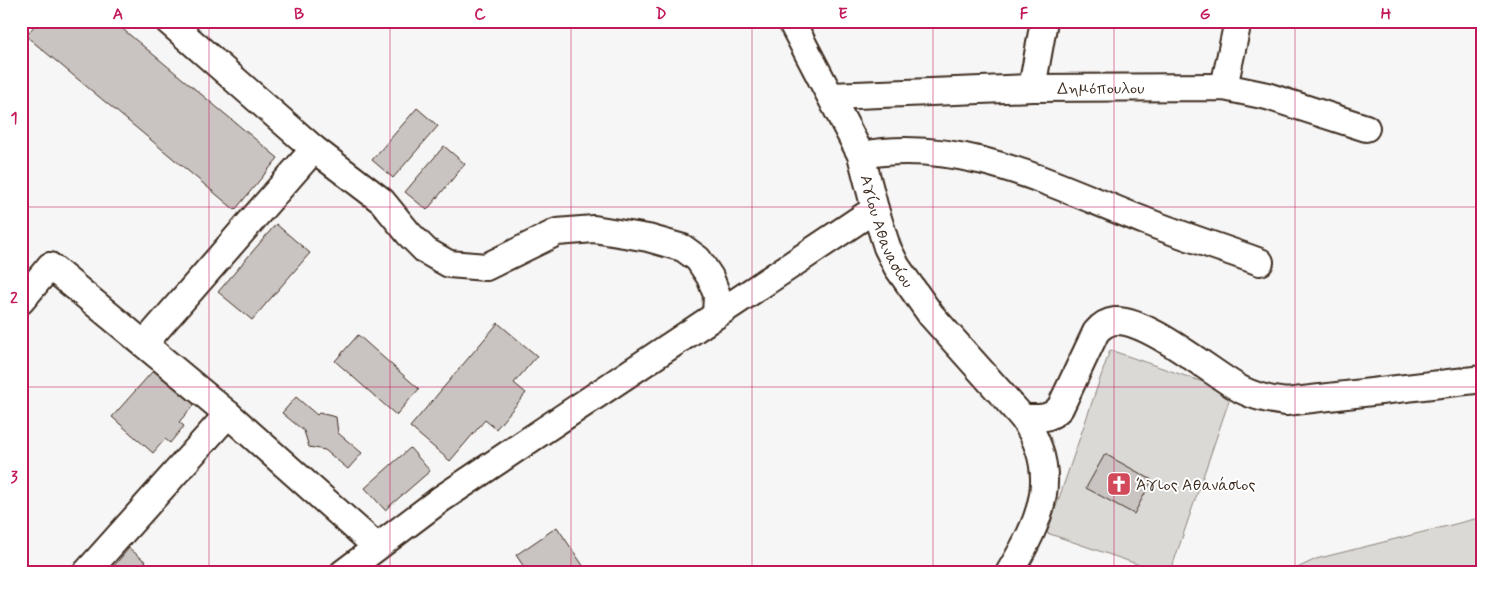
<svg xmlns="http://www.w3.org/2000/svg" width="1504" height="594" viewBox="0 0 1504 594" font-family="Mynerve,sans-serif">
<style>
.green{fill:#dbd9d6;stroke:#8b827a}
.building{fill:#c9c3c1;stroke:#3b2a1e}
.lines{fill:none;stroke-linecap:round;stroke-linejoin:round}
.minor-casing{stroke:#3b2a1e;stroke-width:30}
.minor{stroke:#fff;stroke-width:26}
.grid{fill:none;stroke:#c2185b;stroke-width:1;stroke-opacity:0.55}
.labels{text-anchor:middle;stroke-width:4;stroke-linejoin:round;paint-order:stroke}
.street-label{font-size:16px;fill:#3b2a1e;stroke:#fff}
.poi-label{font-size:16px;fill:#3b2a1e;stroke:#fff;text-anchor:start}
.neatline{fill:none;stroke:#c2185b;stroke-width:2}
.grid-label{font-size:16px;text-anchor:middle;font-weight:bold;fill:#c2185b}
</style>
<rect width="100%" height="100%" fill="#f7f6f6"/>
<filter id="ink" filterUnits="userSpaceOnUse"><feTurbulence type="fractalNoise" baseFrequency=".02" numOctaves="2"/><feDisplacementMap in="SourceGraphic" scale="10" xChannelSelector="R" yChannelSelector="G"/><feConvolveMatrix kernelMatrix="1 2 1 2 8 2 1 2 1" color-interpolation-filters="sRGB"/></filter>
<g filter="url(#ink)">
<!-- green -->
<path class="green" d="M 1110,350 L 1232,392 L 1170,573 L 1163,573 L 1047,533 Z
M 1483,517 L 1483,573 L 1287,573 L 1316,559 Z"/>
<!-- building -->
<path class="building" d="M 38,21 L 113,21 L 278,158 L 235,210 L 26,36 Z
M 417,108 L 438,126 L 393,178 L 372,160 Z
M 444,146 L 465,164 L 427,210 L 405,192 Z
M 276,224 L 310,253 L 252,320 L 218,292 Z
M 498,323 L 537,356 L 514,383 L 526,393 L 496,429 L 485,420 L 450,461 L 410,427 Z
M 358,335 L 419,389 L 396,415 L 335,361 Z
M 159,364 L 199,399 L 179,422 L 184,426 L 170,443 L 165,439 L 153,453 L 112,417 Z
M 296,397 L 317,415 L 319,413 L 336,417 L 338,433 L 362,453 L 348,469 L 325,450 L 309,447 L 304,431 L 282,413 Z
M 410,448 L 430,471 L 385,510 L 365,488 Z
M 1105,454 L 1152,480 L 1134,514 L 1086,488 Z
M 557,527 L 588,573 L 528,573 L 516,555 Z
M 129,548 L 146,562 L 137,573 L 108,573 Z"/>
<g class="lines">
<defs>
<g id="minor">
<path id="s1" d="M 791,21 L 861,155 L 875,209 L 887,247 L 897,267 L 931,315 L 1023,418 C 1062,474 1041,520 1009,573"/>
<path d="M 1224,87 L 1238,21"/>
<path d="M 1032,88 L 1044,21"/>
<path id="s2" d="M 831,96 L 1032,88 L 1224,87 L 1267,96 L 1366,128"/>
<path d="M 314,149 L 382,201 L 409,234 L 426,251 L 449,264 L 486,267 L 557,232 L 594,229 L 648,238 L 683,248 L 698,259 L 710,277 L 717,295 L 716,315"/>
<path d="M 861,155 C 963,136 1054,186 1145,221 C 1183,236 1222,248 1260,262"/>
<path d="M 21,301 L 50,266 L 228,414 L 376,546"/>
<path d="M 144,344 L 314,149 L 168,21"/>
<path d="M 1023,418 C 1038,418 1049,420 1060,408 L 1096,332 C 1101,326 1106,322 1115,321 C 1148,319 1211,373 1242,390 C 1256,397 1270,400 1286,402 L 1483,379"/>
<path d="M 86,573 L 228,414"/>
<path d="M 343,573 L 441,499 L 875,209"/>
</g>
</defs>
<!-- minor casing -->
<use href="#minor" class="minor-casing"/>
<!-- minor -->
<use href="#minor" class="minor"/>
</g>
</g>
<!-- grid -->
<path class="grid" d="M 209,21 L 209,573M 390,21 L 390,573M 571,21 L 571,573M 752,21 L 752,573M 933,21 L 933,573M 1114,21 L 1114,573M 1295,21 L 1295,573M 21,207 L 1483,207M 21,387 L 1483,387"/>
<!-- icons -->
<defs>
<symbol id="church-square" viewBox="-11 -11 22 22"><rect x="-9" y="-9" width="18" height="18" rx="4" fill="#d1495b" stroke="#fff"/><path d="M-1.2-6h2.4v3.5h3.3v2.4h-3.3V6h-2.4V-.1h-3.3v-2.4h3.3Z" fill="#fff"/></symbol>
</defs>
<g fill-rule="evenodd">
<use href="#church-square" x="1105" y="470" width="28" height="28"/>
</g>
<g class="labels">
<!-- street labels -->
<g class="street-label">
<text dy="6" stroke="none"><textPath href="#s2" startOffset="270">Δημόπουλου</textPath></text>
<text dy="6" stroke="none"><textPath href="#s1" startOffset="232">Αγίου Αθανασίου</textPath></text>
</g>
<!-- poi labels -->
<g class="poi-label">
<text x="1136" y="490">Άγιος Αθανάσιος</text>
</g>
</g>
<!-- margin -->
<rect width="1504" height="594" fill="none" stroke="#fff" stroke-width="55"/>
<rect x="28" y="28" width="1448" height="538" class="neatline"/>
<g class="grid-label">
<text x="118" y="19">A</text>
<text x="299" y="19">B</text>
<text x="480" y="19">C</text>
<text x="661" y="19">D</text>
<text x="843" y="19">E</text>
<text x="1024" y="19">F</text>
<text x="1205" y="19">G</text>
<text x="1386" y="19">H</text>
<text x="14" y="123">1</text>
<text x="14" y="303">2</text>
<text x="14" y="482">3</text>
</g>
</svg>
